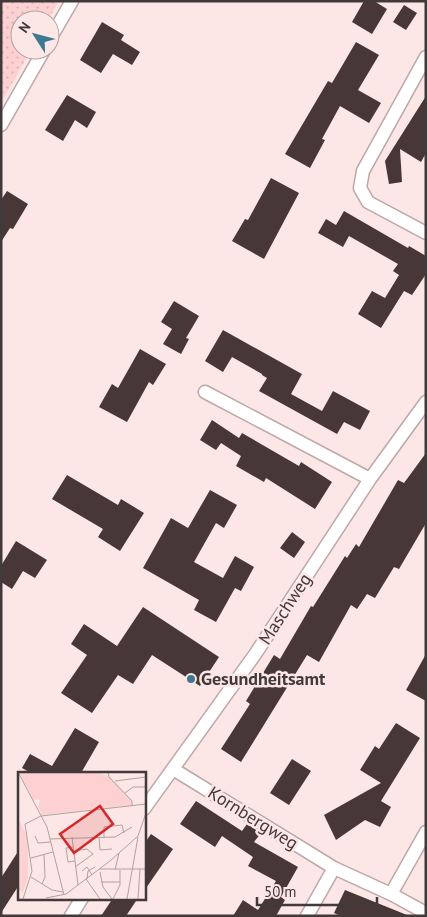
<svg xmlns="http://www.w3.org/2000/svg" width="427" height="917" viewBox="0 0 427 917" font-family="'PT Sans',sans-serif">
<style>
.park{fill:url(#park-dots)}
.building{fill:#483737}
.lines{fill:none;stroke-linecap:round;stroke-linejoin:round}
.minor-casing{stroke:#bda8a8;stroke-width:15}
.minor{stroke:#fff;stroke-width:12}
.poi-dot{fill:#3e7891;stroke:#fce6e6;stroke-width:2}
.labels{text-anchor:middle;stroke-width:5;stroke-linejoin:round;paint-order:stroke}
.street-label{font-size:18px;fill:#423a3a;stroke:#fce6e6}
.poi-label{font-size:18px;font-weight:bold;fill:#423a3a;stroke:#fce6e6;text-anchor:start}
.inset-road{fill:none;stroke:#b2a1a1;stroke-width:1}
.view{fill:#d62828;fill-opacity:0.15;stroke:#d62828;stroke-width:2.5}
.inset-edge{fill:none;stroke:#423a3a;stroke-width:2.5}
</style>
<defs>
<pattern id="park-dots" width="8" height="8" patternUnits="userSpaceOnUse" patternTransform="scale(1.25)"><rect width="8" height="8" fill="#fdd1d1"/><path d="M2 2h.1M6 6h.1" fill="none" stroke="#dab4b4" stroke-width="1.8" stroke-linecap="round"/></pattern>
</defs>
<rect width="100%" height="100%" fill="#fce6e6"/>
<!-- park -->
<path class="park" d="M 1,1 L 59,1 L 48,20 L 20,20 L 20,50 L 31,50 L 1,103 Z"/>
<!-- building -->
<path class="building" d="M 364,1 L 374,1 L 387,9 L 372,34 L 352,22 Z
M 404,5 L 417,13 L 406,30 L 393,22 Z
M 102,22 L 124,35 L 121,40 L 140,52 L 132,65 L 113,54 L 101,73 L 80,60 Z
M 356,42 L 379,55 L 358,90 L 381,103 L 369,123 L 340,106 L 322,139 L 325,140 L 310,168 L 285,154 L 328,81 L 332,83 Z
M 67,95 L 96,112 L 87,128 L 75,120 L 63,141 L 45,130 Z
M 426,96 L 426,153 L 421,162 L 400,149 L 402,182 L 389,184 L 385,161 Z
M 271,178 L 299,193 L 264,259 L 232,241 L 245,219 L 248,220 Z
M 7,191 L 28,204 L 13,229 L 10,228 L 1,242 L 1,200 Z
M 344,211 L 408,248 L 409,246 L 426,256 L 426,274 L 412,295 L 404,291 L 381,328 L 358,314 L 372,291 L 385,298 L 399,275 L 393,271 L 398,264 L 349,236 L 343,247 L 318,233 L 326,219 L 336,225 Z
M 174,301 L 199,316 L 186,338 L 189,339 L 181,354 L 163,344 L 172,329 L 161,322 Z
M 223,330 L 302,374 L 291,394 L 322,411 L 333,391 L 370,411 L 360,430 L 344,422 L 337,434 L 259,391 L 267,378 L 262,375 L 262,374 L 232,357 L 223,372 L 205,361 Z
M 140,349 L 166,364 L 153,385 L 149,382 L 127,422 L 99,407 L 112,384 L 118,388 Z
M 212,420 L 239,438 L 242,433 L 299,466 L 301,462 L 332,482 L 315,509 L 266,478 L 264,482 L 236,466 L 241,456 L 221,443 L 216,450 L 200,440 Z
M 426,453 L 426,523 L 399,569 L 394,567 L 375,598 L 367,594 L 357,609 L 351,605 L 319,662 L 307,655 L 241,762 L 221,749 L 250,704 L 246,701 L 274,655 L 280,659 L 311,606 L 313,607 L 345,556 L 347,558 L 356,544 L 359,547 L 398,480 L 404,483 Z
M 67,475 L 118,505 L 121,499 L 144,513 L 120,551 L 98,537 L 103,529 L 52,499 Z
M 210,490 L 237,505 L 224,528 L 216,523 L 194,562 L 223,578 L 235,556 L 254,567 L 241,591 L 235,588 L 216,622 L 194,610 L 199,600 L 143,568 L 171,518 L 188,528 Z
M 292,532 L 305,542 L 294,558 L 280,548 Z
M 16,541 L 47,560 L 35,578 L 23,571 L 12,589 L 1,582 L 1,566 Z
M 143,607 L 219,657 L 200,686 L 152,655 L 133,684 L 118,675 L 92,713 L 61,693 L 87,655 L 71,644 L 84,624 L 117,646 Z
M 426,654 L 426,701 L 406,690 Z
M 396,723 L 420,738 L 381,801 L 391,807 L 380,827 L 365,820 L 336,840 L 324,815 L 381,783 L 360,770 L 375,746 L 379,749 Z
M 75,728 L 99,742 L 81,773 L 31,773 L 22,768 L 30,754 L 52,766 Z
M 292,759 L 311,771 L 289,805 L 270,793 Z
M 196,801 L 242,831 L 247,824 L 261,833 L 254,842 L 298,867 L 281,897 L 285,900 L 276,916 L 233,916 L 243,900 L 258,910 L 276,881 L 248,866 L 253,857 L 222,836 L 215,847 L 180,824 Z
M 151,834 L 173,849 L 144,891 L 144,844 Z
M 19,850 L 19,885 L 1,913 L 1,878 Z
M 345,890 L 407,915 L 407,916 L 341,916 L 334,913 Z
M 113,898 L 138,898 L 126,916 L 101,916 Z"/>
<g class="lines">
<defs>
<path id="minor" d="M 50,39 L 72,1
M 426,57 L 363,171 L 360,188 L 368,202 L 426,233
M 1,125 L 44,50
M 205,392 L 370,479
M 173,769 L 334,868 L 391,894 L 426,913
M 144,809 L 256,653 L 370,479 L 426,402
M 391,894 L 426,832
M 71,916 L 82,898
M 307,916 L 334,868"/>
</defs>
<!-- minor casing -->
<use href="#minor" class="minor-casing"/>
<!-- minor -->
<use href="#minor" class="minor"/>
</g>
<!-- markers -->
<circle class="poi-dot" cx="191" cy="679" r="5"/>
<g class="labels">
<!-- street labels -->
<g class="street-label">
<text transform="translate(285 609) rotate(-57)" y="6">Maschweg</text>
<text transform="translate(253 818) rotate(32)" y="6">Kornbergweg</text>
</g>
<!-- poi labels -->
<g class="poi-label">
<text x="201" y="685">Gesundheitsamt</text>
</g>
</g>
<!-- overview -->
<g transform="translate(18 772)">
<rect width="128" height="128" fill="#fce6e6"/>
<path d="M 1,0 L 82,0 L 94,7 L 114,29 L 113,33 L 24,43 L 20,35 L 22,29 L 20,26 L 16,29 ZM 0,46 L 9,64 L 10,80 L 10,106 L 5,120 L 0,118 Z" fill="#fdd1d1"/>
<path class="inset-road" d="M 0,0 L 29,55 L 46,123M 90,0 L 91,5 L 114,29 L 114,34M 97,9 L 128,5M 107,21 L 115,15 L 128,15M 23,44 L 128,32M 17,64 L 20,71 L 33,70M 54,65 L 60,113M 81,65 L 82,78 L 94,77M 86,65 L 86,55 L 104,53 L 106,61M 32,67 L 97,65 L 114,55M 55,75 L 48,76 L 50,90 L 57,89M 55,79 L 69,77 L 75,82 L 57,95M 13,86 L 35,80M 81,97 L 128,97M 97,98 L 101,81M 64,99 L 69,95 L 74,103M 82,100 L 85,115 L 94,127M 13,105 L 34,118 L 45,120M 68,107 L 82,127M 69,107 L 70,99 L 77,95M 83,110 L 102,110M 24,112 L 27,105 L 26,83M 28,126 L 48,122 L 92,89 L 120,64 L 128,41M 5,127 L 14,99 L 7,52 L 23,44M 95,127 L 102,113 L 102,98M 109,127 L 120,65M 120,127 L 122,97"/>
<path class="view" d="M 82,34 L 95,52 L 56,81 L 42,62 Z"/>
<rect width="128" height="128" class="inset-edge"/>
</g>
<!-- border -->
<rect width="427" height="917" fill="none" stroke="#423a3a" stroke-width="5"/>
<!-- north arrow -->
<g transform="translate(35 35) rotate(306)"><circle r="24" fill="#fce6e6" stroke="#b2a1a1"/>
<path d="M0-4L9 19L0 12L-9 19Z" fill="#3e7891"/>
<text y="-8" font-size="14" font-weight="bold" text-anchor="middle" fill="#423a3a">N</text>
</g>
<!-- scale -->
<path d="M257 897v8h120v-8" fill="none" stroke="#423a3a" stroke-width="2.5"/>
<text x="264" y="897" font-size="15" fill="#423a3a" stroke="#fce6e6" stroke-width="4" paint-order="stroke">50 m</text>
</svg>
